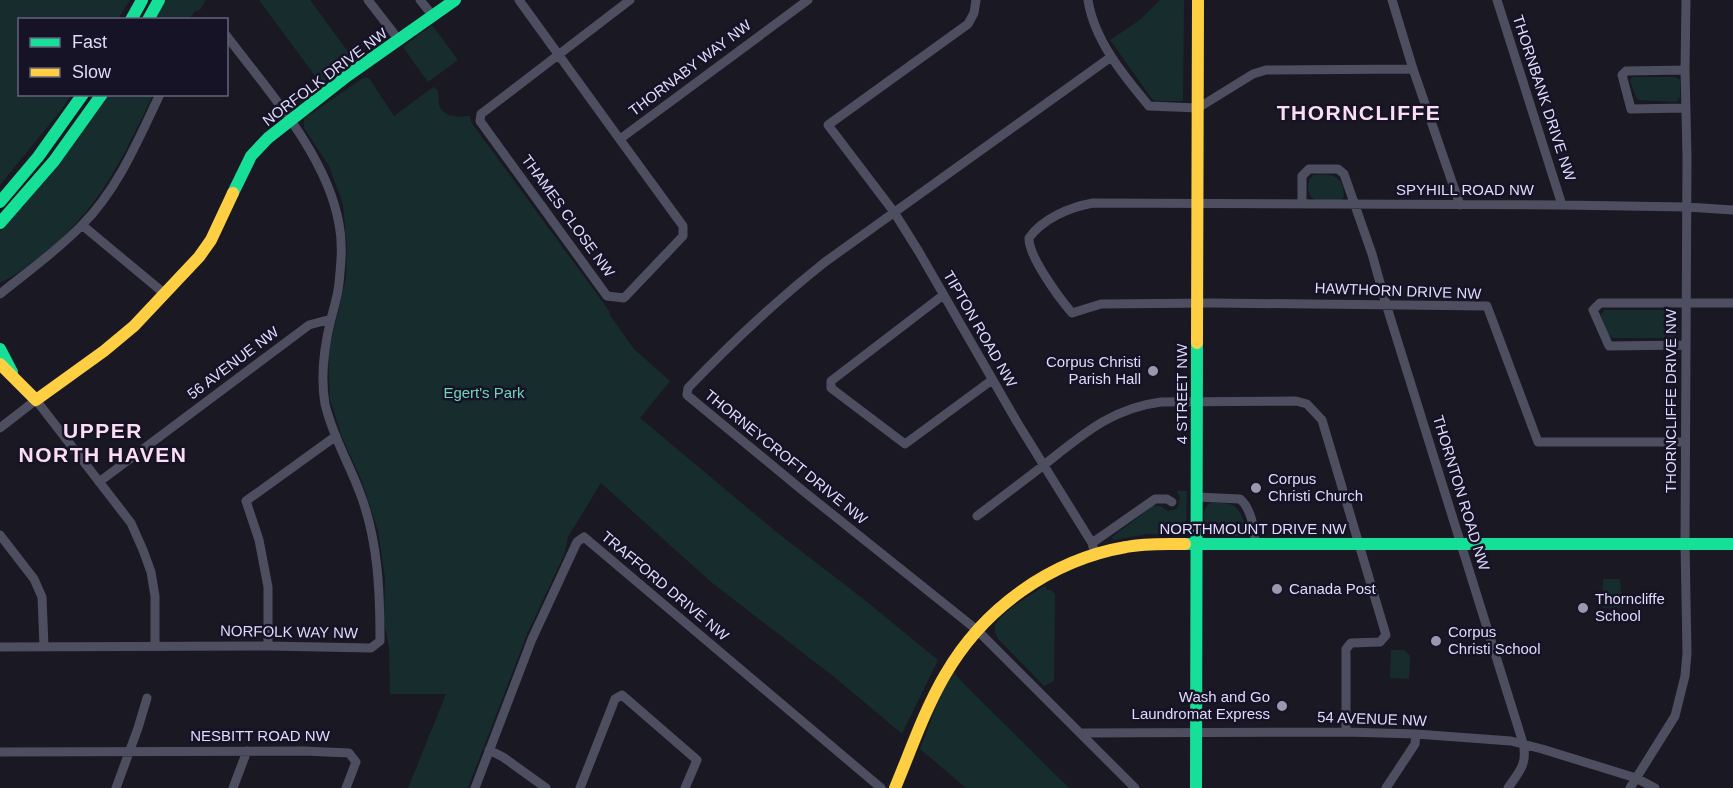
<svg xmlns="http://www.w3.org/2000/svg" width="1733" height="788" viewBox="0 0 1733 788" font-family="Arial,sans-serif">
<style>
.green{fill:#172d2d}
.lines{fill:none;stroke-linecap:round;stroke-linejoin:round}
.street{stroke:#4e4e61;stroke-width:9}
.fast{stroke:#16e098;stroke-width:12}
.slow{stroke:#ffcf43;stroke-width:12}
.poi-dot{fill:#9a97af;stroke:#161327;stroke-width:2}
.labels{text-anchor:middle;stroke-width:5;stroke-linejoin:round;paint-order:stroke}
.street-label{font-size:15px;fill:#dfdcfb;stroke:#161327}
.poi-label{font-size:15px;fill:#dfdcfb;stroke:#161327;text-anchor:start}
.park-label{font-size:15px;fill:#6fd4ba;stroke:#161327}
.district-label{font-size:21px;font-weight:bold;letter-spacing:1.5px;fill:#fbdef1;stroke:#161327}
</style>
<rect width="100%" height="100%" fill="#1a1822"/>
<!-- green -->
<path class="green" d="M 0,0 L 130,0 L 118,19 L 20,20 L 20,94 L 71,95 L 62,109 L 0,185 Z
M 165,0 L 206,0 L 200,10 L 195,11 L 189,19 L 154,20 Z
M 259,0 L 310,0 L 354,60 L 321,84 Z
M 1160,0 L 1184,0 L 1183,101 L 1156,101 L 1152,99 L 1110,40 L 1141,19 Z
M 432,25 L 458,60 L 428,82 L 403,47 Z
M 1632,77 L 1675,77 L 1680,80 L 1680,97 L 1676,102 L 1639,100 L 1636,97 L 1630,81 Z
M 363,78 L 369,78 L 394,116 L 433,87 L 438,90 C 439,95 438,101 439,105 C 443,118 459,117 470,116 L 471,122 L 610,312 L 609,314 L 634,349 L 670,381 L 640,418 L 775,531 L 866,601 L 938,660 L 902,734 L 838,680 L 711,582 L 601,483 L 568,537 L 564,555 L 528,632 L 468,788 L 408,788 L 446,694 L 390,694 L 389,648 L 384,621 L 385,578 L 378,531 L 362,481 L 342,437 L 330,399 L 328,355 L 346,278 L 347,246 L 343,204 L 329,166 L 304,128 L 304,119 Z
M 108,95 L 153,95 C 121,161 99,211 39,257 C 26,266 15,277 0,282 L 0,231 L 34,193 Z
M 1313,175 C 1332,173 1344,175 1344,197 L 1341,200 C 1329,200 1308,205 1308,188 C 1308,182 1309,180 1313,175 Z
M 1604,310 L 1672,310 L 1678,316 L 1679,332 L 1673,338 L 1613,338 L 1607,333 L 1601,315 Z
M 1177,491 L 1187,491 L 1186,528 L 1174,535 L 1148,534 L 1113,540 L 1112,537 L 1153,506 L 1160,506 L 1168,511 L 1177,509 L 1180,498 Z
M 1210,503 C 1229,503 1237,501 1244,522 C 1246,527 1247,530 1245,536 L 1210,536 C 1204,527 1200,510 1210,503 Z
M 1603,579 L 1620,579 L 1622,607 L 1603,608 Z
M 1045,586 L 1047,590 L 1051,590 L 1055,594 L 1054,681 L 1044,686 L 999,640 C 996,636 994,631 995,626 C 999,613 1034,593 1045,586 Z
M 1391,650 L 1405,650 L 1410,656 L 1409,679 L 1390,678 Z
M 954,672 L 964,684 L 1069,788 L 966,788 L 920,749 L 941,694 Z"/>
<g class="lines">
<!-- street -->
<path class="street" d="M 368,0 L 399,40
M 420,0 L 433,16
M 519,0 C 573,75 628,151 683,226 L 683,236 L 624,298 L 607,296 L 480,121 L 481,114 L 630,0
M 976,0 L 974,13 L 968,24 L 828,125 L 894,212 L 919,252 L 1017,422 L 1092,543 L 1095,554
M 1088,0 C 1094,40 1124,76 1149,106 L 1198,108 L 1253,74 L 1266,70 L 1413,69
M 1392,0 L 1413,69 L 1460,205
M 1497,0 L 1562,205
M 1111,57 L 825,262 C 776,301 731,343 688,388 L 687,395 L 802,490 L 977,630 L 1135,788
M 1685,70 L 1626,71 L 1622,75 L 1631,109 L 1685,108
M 620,139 L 808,0
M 1302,204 L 1302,176 L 1309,169 L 1338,169 L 1344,174 L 1372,254 L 1386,304 L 1523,743 C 1528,764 1519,772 1508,788
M 82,225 L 165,294
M 0,294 C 27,272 58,250 82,225 C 118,189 138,140 160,94
M 942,296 L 831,381 L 831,388 L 905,444 L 992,380
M 1686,345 L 1609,346 L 1593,310 L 1600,303 L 1733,303
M 0,428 L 36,400 L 131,523 L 143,550 L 151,572 L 155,596 L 155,646
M 1685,442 L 1538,442 L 1487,306 L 1213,303 L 1101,304 L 1072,313 C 1060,299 1028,256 1029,238 C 1042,219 1070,207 1093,203 L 1562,205 L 1687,207 L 1733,210
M 99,482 L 309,325 L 331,319
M 1197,497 L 1240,499 C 1251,508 1255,530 1255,543
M 977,516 C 999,499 1022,482 1044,465 C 1082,435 1112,408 1161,402 L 1296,401 L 1307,404 L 1322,420 L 1386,635 L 1380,642 L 1351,643 L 1346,649 L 1346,732
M 0,535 L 34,579 L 42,597 L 44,647
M 1092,543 L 1155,499 L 1167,499 L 1172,502
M 268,646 L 268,587 L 259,540 L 246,501 L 336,436
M 0,647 L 268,646 L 371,648 L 380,641 C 380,591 378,540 360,493 C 349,463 332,435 325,404 C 320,375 324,347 331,319 C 334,307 338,295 339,283 C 341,263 343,244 339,224 C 327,155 268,91 226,35
M 1080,733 L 1346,732 L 1416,734 L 1511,741 L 1542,749 L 1636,778 L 1655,788
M 489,750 L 503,757 L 546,788
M 0,752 L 304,751 L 349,753 L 356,762 L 346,788
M 116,788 L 138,728 L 147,698
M 233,788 L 247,751
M 475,788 L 532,639 L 577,542 L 584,537 L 881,788
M 580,788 L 615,699 L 622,695 L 697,760 L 685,788
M 1386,788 L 1415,744 L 1416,734
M 1630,788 L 1675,716 L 1685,676 L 1687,653 L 1685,544 L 1687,157 L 1685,70 L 1686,0"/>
<!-- fast -->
<path class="fast" d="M 131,20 L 142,0
M 148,20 L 159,0
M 233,193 L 251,156 L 268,138 L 347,76 L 455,0
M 0,202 L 38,157 L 83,94
M 0,223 L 54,161 L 102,94
M 0,349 L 12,372
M 1185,544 L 1733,544
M 1196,788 L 1197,343"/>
<!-- slow -->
<path class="slow" d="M 1197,343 L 1198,0
M 0,364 L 36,400 L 104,351 L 134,326 L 199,257 L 211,240 L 233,193
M 895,788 C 911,750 924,711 945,675 C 983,609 1050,560 1126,547 C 1145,543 1165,544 1185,544"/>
</g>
<!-- markers -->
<g class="poi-dot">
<circle cx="1153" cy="371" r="6"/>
<circle cx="1256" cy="488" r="6"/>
<circle cx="1277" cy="589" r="6"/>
<circle cx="1583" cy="608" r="6"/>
<circle cx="1436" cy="641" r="6"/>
<circle cx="1282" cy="706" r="6"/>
</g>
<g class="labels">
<!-- street labels -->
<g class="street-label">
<text transform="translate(690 68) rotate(-37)" y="5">THORNABY WAY NW</text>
<text transform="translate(325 77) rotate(-37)" y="5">NORFOLK DRIVE NW</text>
<text transform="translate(1544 98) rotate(72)" y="5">THORNBANK DRIVE NW</text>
<text x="1465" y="195">SPYHILL ROAD NW</text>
<text transform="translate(568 216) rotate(54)" y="5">THAMES CLOSE NW</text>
<text transform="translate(1398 291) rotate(2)" y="5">HAWTHORN DRIVE NW</text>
<text transform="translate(980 329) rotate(60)" y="5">TIPTON ROAD NW</text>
<text transform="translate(233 363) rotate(-37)" y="5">56 AVENUE NW</text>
<text transform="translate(1182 394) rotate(-90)" y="5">4 STREET NW</text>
<text transform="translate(1671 401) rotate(-90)" y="5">THORNCLIFFE DRIVE NW</text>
<text transform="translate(786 457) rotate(39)" y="5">THORNEYCROFT DRIVE NW</text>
<text transform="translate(1461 493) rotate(73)" y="5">THORNTON ROAD NW</text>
<text x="1253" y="534">NORTHMOUNT DRIVE NW</text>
<text transform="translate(665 586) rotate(40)" y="5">TRAFFORD DRIVE NW</text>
<text transform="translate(289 632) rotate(1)" y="5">NORFOLK WAY NW</text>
<text transform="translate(1372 719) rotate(2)" y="5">54 AVENUE NW</text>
<text x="260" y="741">NESBITT ROAD NW</text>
</g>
<!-- poi labels -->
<g class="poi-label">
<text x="1141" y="367" text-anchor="end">Corpus Christi<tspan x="1141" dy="17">Parish Hall</tspan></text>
<text x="1268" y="484">Corpus<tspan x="1268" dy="17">Christi Church</tspan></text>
<text x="1289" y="594">Canada Post</text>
<text x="1595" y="604">Thorncliffe<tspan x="1595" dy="17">School</tspan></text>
<text x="1448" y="637">Corpus<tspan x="1448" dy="17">Christi School</tspan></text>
<text x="1270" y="702" text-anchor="end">Wash and Go<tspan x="1270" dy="17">Laundromat Express</tspan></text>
</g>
<!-- park labels -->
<g class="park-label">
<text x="484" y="398">Egert's Park</text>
</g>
<!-- district labels -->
<g class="district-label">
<text x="1359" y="120">THORNCLIFFE</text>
<text x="103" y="438">UPPER<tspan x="103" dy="24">NORTH HAVEN</tspan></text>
</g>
</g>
<!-- legend -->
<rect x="18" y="18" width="210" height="78" fill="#161327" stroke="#66637c" stroke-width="1.5"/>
<rect x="30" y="38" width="30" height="9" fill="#16e098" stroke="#66637c" stroke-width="1.5"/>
<text x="72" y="48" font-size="18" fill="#dfdcfb">Fast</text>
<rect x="30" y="68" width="30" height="9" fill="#ffcf43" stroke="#66637c" stroke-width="1.5"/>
<text x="72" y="78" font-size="18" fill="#dfdcfb">Slow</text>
</svg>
